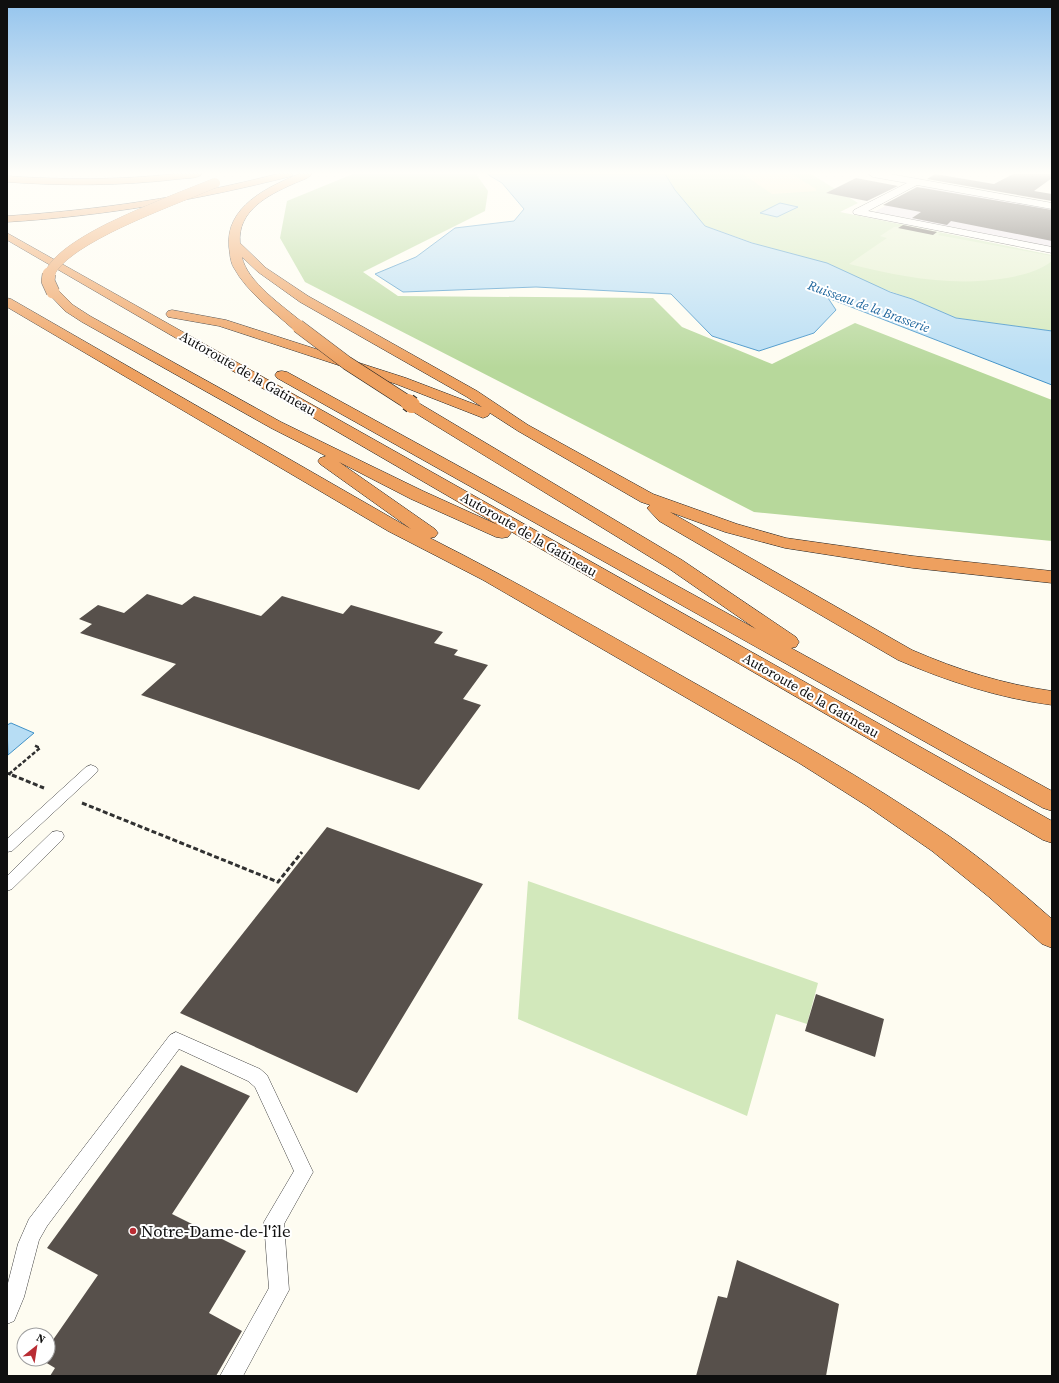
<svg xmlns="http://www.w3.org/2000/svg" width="1059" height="1383" viewBox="0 0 1059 1383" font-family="'Source Serif 4',serif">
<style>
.industrial{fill:#ece3ed}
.green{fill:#d2e8bb}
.forest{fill:#b7d89b}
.sand{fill:#f8ebbf}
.pitch{fill:#e3efcd}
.water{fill:#b7ddf4;stroke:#4192c8}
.building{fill:#57504b}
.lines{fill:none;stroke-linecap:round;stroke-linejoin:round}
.service-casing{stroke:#424242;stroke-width:1}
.minor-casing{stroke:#424242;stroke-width:1}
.motorway-casing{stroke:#202020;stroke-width:1}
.path-far1{stroke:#313131;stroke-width:2.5;stroke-dasharray:4 2;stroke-linecap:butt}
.path{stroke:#313131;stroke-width:3;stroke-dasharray:5 2.5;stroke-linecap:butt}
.service{fill:#fff;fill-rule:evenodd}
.minor{fill:#fff;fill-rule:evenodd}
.motorway{fill:#eea05f;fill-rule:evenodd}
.motorway-bridge-far2-casing{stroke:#202020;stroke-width:10;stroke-linecap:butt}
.motorway-bridge-far1-casing{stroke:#202020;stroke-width:14;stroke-linecap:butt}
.motorway-bridge-casing{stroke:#202020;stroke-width:18;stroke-linecap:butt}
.motorway-bridge-far2{stroke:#eea05f;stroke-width:10}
.motorway-bridge-far1{stroke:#eea05f;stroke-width:13}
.motorway-bridge{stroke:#eea05f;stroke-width:16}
.poi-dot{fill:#b92c33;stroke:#fff;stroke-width:1.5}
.labels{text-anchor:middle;stroke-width:4;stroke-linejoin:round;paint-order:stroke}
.far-water-label{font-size:13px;font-style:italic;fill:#1c649c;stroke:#fff}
.street-label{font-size:14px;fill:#0f0f0f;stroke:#fff}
.near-poi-label{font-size:17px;fill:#0f0f0f;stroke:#fff;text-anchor:start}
</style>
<rect width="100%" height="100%" fill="#fefcf1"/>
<!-- industrial -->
<path class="industrial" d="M 924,186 L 1052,209 L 1052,247 L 874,212 Z"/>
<!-- green -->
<path class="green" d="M 665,174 L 811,174 L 858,203 L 840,212 L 1052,255 L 1052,331 L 956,318 L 912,299 L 705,226 L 675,190 Z
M 528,881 L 818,983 L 807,1024 L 776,1014 L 747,1116 L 518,1019 Z"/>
<!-- forest -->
<path class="forest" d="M 353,174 L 476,174 L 488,191 L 485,211 L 363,272 L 398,296 L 653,298 L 682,327 L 772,364 L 855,323 L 1052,400 L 1052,541 L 754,512 L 305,282 L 280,238 L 287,201 Z"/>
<!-- sand -->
<path class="sand" d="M 743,174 L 792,174 L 816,189 L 816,191 L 772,194 Z"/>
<!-- pitch -->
<path class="pitch" d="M 906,226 L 940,233 L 938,235 L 1052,256 L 1052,261 C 1040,271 1022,275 1007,278 C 952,287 902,277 849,264 L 887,238 L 880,236 L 894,227 Z"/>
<!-- water -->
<path class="water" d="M 487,174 L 665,174 L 675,190 L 705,226 L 752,243 L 827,263 L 890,292 L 912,299 L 956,318 L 1052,331 L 1052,385 L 828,298 L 836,310 L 814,333 L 759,351 L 712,336 L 671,294 L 536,287 L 403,292 L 375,274 L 416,257 L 455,228 L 514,221 L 524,209 L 502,183 Z
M 780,203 L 798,207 L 777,217 L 760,213 Z
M 11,723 L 34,733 L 8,755 L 7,725 Z"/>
<!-- building -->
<path class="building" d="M 935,174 L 994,184 L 1013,174 L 1052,174 L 1052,178 L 1034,191 L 1052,194 L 1052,201 L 927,179 Z
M 856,178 L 898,186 L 867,201 L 826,193 Z
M 917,187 L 1052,210 L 1052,241 L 951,221 L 947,225 L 912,218 L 921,212 L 883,205 Z
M 903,225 L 937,232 L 933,235 L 898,228 Z
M 147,594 L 182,605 L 194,596 L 261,616 L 282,596 L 343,614 L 351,605 L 443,632 L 434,643 L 458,650 L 454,655 L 488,665 L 463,699 L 481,705 L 419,790 L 141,695 L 176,664 L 80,633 L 92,624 L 79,619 L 98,605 L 124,613 Z
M 327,827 L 483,884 L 357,1093 L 180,1013 Z
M 816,994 L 884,1019 L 875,1057 L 805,1031 Z
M 181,1065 L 250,1096 L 172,1214 L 246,1251 L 209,1313 L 242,1331 L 216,1376 L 50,1376 L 55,1368 L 40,1359 L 48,1359 L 48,1347 L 98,1275 L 47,1248 Z
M 737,1260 L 839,1304 L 826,1376 L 696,1376 L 718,1296 L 727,1298 Z"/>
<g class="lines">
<defs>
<path id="service" d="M 91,765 L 96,767 L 98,770 L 96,773 L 12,851 L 7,852 L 7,839 L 86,767 Z
M 57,831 L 62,832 L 64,836 L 62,840 L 12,889 L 7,891 L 7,876 L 52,832 Z
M 176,1032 L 260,1069 L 267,1075 L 313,1172 L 284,1224 L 289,1290 L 243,1376 L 220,1376 L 269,1288 L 264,1222 L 294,1171 L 255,1087 L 248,1081 L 179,1049 L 47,1226 L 39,1240 L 24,1297 L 14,1321 L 7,1324 L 7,1287 L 18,1244 L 29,1219 L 170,1035 Z"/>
<path id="minor" d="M 869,174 L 890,174 L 1052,203 L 1052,209 L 917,185 L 868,211 L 1052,247 L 1052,253 L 854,214 L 853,212 L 854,210 L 907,183 L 873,177 Z"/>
<path id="motorway" d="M 174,174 L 202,174 C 197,179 186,178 179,179 C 122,186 64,186 7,182 L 7,176 C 63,180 118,180 174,174 Z
M 277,174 L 293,174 L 292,176 C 198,200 104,216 7,222 L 7,216 C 98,210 188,197 277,174 Z
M 299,174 L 312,174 C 308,179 299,181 293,184 C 268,195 237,211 240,243 L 266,268 L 308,296 L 477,391 L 528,425 L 653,494 L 737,524 L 786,538 L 913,556 L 1052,571 L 1052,583 L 913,568 L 785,548 L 725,532 L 670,512 L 912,650 C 958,670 1003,684 1052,691 L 1052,705 C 998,698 947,681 898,660 L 659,521 L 647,508 L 650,505 L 641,502 L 518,431 L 490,413 L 488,416 L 483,418 L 478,416 L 396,384 L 219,326 L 168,317 L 166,314 L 168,311 L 172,310 L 226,320 L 406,378 L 482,407 L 467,397 L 300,302 L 258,272 L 242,257 C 247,282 283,306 303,323 L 304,326 L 303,329 L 293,329 C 273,311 247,292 234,268 C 230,262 230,253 229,247 C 225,207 267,187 299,174 Z
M 7,233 L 1052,821 L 1052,843 L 1043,840 L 510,531 L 511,533 L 508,537 L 502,538 L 496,537 L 411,499 L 339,462 L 435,529 L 438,533 L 435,537 L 430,538 C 519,583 604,632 691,681 C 778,730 866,779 949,836 C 985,861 1019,890 1052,919 L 1052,948 L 1042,944 L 989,897 L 932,851 L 867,806 L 799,763 L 483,580 L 388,531 L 7,307 L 7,298 L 11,299 L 411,529 L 320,464 L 318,461 L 320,458 L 326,456 L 271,428 L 82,322 L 65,311 L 47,292 L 49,289 L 57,289 L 73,305 L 90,316 L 281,422 L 423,491 L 498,525 L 7,240 Z
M 282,371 L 287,372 L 756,629 L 668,568 L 407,408 L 405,405 L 407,402 L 412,401 L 417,402 L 682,560 L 796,637 L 799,642 L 796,647 L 791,648 L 1052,791 L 1052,811 L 1043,808 L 277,378 L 275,375 L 277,372 Z"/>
</defs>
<!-- service casing -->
<use href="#service" class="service-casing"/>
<!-- minor casing -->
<use href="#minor" class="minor-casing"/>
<!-- motorway casing -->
<use href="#motorway" class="motorway-casing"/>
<!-- path-far1 -->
<path class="path-far1" d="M 7,773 L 14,776
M 9,774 L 40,748 L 34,745"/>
<!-- path -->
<path class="path" d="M 12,775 L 44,788
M 82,803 L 278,882 L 302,852"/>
<!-- service -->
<use href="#service" class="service"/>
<!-- minor -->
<use href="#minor" class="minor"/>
<!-- motorway -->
<use href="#motorway" class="motorway"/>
<defs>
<path id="motorway-bridge-far2" d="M 49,275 C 62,239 179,198 215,183"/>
<path id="motorway-bridge-far1" d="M 49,274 L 48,281 L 53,292
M 298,326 L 347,363 L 409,403"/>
<path id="motorway-bridge" d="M 408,402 L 412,405"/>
</defs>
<!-- motorway-bridge-far2 casing -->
<use href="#motorway-bridge-far2" class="motorway-bridge-far2-casing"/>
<!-- motorway-bridge-far1 casing -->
<use href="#motorway-bridge-far1" class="motorway-bridge-far1-casing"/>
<!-- motorway-bridge casing -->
<use href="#motorway-bridge" class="motorway-bridge-casing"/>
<!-- motorway-bridge-far2 -->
<use href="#motorway-bridge-far2" class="motorway-bridge-far2"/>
<!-- motorway-bridge-far1 -->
<use href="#motorway-bridge-far1" class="motorway-bridge-far1"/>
<!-- motorway-bridge -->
<use href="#motorway-bridge" class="motorway-bridge"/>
</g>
<!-- sky -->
<linearGradient id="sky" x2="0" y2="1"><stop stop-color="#94c4ed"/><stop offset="0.47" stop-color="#fffef9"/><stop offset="1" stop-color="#fffef9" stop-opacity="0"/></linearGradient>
<rect width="1059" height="368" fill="url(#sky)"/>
<!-- markers -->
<circle class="poi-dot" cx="133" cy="1231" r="4"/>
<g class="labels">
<!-- far-water labels -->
<g class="far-water-label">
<text transform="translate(869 306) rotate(20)" y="5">Ruisseau de la Brasserie</text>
</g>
<!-- street labels -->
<g class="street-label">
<text transform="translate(248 373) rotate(30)" y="5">Autoroute de la Gatineau</text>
<text transform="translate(529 534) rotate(30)" y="5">Autoroute de la Gatineau</text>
<text transform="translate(811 695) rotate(30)" y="5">Autoroute de la Gatineau</text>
</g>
<!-- near-poi labels -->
<g class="near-poi-label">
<text x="141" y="1237">Notre-Dame-de-l'île</text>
</g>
</g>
<!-- border -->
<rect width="1059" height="1383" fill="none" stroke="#0f0f0f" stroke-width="16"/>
<!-- north arrow -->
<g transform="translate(36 1347) rotate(30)"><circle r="19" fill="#ffffff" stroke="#9f9f9f"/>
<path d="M0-3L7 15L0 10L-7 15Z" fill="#b92c33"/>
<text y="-6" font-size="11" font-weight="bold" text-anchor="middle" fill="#0f0f0f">N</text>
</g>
</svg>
